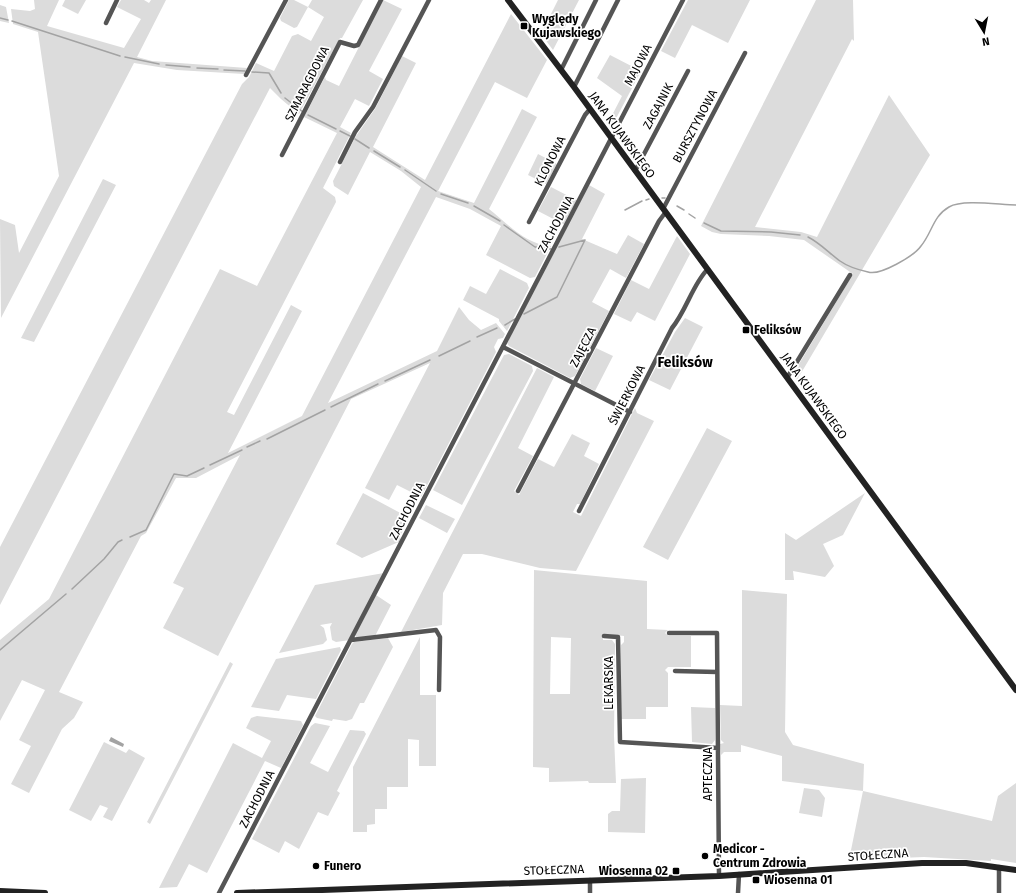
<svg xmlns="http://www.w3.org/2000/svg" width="1016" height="893" viewBox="0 0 1016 893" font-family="'Fira Sans',sans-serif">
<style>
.green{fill:#dcdcdc;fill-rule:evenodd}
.water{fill:#a3a3a3}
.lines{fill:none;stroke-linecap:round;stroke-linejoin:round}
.stream{stroke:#a3a3a3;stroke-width:1.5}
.minor{stroke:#555;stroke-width:4.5}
.secondary{stroke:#222;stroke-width:6}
.poi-dot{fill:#000;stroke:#fff;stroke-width:1.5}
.labels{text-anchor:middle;stroke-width:3.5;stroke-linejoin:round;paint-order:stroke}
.poi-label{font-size:12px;font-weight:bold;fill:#000;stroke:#fff;text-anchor:start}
.street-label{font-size:12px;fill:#000;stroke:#fff}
.quarter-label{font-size:14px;font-weight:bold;fill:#000;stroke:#fff}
</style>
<rect width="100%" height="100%" fill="#fff"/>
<!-- green -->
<path class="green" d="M 34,0 L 59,0 L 47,26 L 124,48 L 141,19 L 117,7 L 121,0 L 144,0 L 149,3 L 151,0 L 166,0 L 137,57 L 152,61 L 247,68 L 244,74 L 177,70 L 134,63 L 1,318 L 0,219 L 15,225 L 19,253 L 59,176 L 38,32 L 13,24 L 11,9 L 30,11 L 35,9 Z
M 65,0 L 86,0 L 78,14 L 62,6 Z
M 289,0 L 294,0 L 308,7 L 312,0 L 363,0 L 342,38 L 340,38 L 299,114 L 281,99 L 270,88 L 0,605 L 0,547 L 242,84 L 249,77 L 256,63 L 274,71 L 292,36 L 298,34 L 311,41 L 324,17 L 308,7 L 297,27 L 294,28 L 281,21 L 280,18 Z
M 383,0 L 402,9 L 369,71 L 383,79 L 369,106 L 355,99 L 340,127 L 351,133 L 323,188 L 335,197 L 336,202 L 227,412 L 234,415 L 291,305 L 302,311 L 228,453 L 302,416 L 421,187 L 401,171 L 370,152 L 348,195 L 334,186 L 333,181 L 356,136 L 375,109 L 402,56 L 416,63 L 373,147 L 425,180 L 511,14 L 547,60 L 527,98 L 495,82 L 438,191 L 474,203 L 522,109 L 537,117 L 489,209 C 508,224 526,245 551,246 L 535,277 L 530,278 L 486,255 L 501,226 L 470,209 L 436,197 L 328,403 L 437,351 L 459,307 L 469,320 L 481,330 L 496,323 L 505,334 L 503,338 L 498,339 L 494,347 L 496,352 L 421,497 L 397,485 L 389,500 L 365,488 L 430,363 L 351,399 L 218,656 L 163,628 L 184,588 L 173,583 L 240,455 L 196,478 L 176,478 L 146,533 L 141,536 L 59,692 L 83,702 L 74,718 L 62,729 L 29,793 L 11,784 L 31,746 L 19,740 L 45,690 L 22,680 L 0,721 L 0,640 L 49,599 L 220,269 L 257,286 L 337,133 L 304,117 L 325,77 L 326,80 L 339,86 Z
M 558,0 L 579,0 L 553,50 L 541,34 Z
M 688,0 L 750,0 L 728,43 L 692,25 L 675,58 L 661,51 Z
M 816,0 L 853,0 L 854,41 L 852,39 L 755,227 L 801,232 L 817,237 L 889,95 L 930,155 L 797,380 L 793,374 L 853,274 L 804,240 L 769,236 L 721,234 L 712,232 L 701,226 Z
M 0,5 L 6,7 L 9,23 L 0,21 Z
M 610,55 L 641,71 L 611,128 L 608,123 L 622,96 L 597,78 Z
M 538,154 L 557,164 L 546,184 L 528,175 Z
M 103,179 L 116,185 L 34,342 L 21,338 Z
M 589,185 L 605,194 L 582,239 L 617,254 L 628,235 L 644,244 L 626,278 L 610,269 L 592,302 L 609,311 L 575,376 L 570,378 L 509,346 L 507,343 Z
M 551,187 L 578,201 L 565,225 L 538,211 Z
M 677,236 L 690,254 L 655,321 L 637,312 L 631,322 L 614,314 L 631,280 L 649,289 Z
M 500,269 L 527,283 L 529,288 L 507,331 L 499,321 L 499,319 L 463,300 L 470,286 L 486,294 Z
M 685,318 L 703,327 L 670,390 L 649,380 L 675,332 Z
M 596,348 L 613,356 L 595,391 L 581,384 L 580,379 Z
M 509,354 L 532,366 L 533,371 L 462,505 L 433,490 L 504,355 Z
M 537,368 L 554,377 L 518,448 L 533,456 L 514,491 L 519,495 L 538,459 L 554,467 L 572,434 L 590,443 L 584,456 L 599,464 L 580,504 L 577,504 L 573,512 L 581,516 L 635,408 L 637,413 L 654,421 L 576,571 L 540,568 L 482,554 L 463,554 L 443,593 L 442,625 L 401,632 Z
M 707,428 L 732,441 L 668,560 L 643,547 Z
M 363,493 L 406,516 L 408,521 L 400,536 L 401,541 L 362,558 L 336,544 Z
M 865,493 L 843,535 L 823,544 L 834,566 L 825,577 L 793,571 L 794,580 L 785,580 L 785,533 L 796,540 Z
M 426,505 L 455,519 L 447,533 L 419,518 Z
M 534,570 L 647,581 L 647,629 L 668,630 L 665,633 L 669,636 L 691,636 L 691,667 L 668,667 L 665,670 L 668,673 L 668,707 L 646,707 L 646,719 L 620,719 L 621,645 L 624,642 L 624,636 L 603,634 L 603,640 L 612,640 L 615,644 L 614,736 L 616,783 L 589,783 L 588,781 L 549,782 L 549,768 L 533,767 ZM 551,637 L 571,638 L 570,694 L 550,694 Z
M 384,573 L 350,640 L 336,642 L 332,640 L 330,627 L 332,623 L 320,625 L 324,628 L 327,640 L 323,644 L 279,653 L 315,585 Z
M 742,590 L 787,594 L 785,732 L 793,745 L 864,764 L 863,791 L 992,821 L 998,796 L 1016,783 L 1016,863 L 991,859 L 991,861 L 924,857 L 849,860 L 863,791 L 782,781 L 782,756 L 741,745 L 741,752 L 724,752 L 721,755 L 720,744 L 724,743 L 721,740 L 720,705 L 742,706 Z
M 376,595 L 391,605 L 375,636 L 357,638 L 355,635 Z
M 420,637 L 420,695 L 436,695 L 436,766 L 419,766 L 419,740 L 408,739 L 408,787 L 387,787 L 387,809 L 375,809 L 375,824 L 367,825 L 367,832 L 353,832 L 353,767 Z
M 388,638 L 393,647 L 364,703 L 360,703 L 352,719 L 346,721 L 333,719 L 332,721 L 317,718 L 315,716 L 352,644 L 354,642 Z
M 340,647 L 341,650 L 316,699 L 287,695 L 279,711 L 251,707 L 276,659 Z
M 230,662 L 233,664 L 150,824 L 147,822 Z
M 691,707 L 715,708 L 715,740 L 712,744 L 692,742 Z
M 257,716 L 301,721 L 303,725 L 281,768 L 265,761 L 207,873 L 189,864 L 177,887 L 159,888 L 233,743 L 262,758 L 271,741 L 246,728 L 251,718 Z
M 315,723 L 330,726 L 310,763 L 328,772 L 350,730 L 364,731 L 366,734 L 337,791 L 340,793 L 328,816 L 318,812 L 299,849 L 285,841 L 279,853 L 252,839 L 311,726 Z
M 104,742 L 126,753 L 129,749 L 145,758 L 112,821 L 103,817 L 108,808 L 100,805 L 91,821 L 69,810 Z
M 646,778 L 645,833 L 608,832 L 608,814 L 612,811 L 620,811 L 621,779 Z
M 804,788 L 819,790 L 825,798 L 822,817 L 799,813 Z"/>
<!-- water -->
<path class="water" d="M 111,737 L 124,744 L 123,747 L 109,741 Z"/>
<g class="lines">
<!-- stream -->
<path class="stream" d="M 0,18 L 8,20
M 12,21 L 120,56
M 125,57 L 159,64
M 166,65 L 190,67
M 197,68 L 218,69
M 224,70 L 245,71
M 252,72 L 269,73 L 281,93
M 285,98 L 303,112
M 308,115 L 336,129
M 340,131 L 350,136
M 355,139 L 369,148
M 374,151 L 400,167
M 405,170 L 436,191
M 441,194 L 468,203
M 662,198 L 665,198
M 646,200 L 649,199
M 474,206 L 500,221
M 677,206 L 684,210
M 625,210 L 642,201
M 689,214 L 695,218
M 704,223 L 721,231 L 771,232 L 800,235
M 504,225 L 535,247 L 551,249
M 808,237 C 820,243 829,253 840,261 C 847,266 859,270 868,272 C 880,276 914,256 921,246 C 932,233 933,216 949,207 C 963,199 1000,205 1016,205
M 559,247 L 585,240
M 524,314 L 557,297 L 585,240
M 505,325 L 515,319
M 477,337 L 497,328
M 439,356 L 470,341
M 385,381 L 430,360
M 331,407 L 378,384
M 267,439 L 325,410
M 247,447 L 260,441
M 210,465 L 242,450
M 130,537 L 146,530 L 174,474 L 187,476 L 204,468
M 72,589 L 104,559 L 118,542 L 122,540
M 0,650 L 66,594"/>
<!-- minor -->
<path class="minor" d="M 106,23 L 117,0
M 561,70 L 596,0
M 246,75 L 286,0
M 574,87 L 618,0
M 282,155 L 340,42 L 354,46 L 358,45 L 381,0
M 340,162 L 355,132 L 373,107 L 429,0
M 635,171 L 688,71
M 663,209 L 745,53
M 529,222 L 585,115 L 590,109
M 503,347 L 630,412
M 787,378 L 850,275
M 518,491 L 659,221 L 665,213
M 579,511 L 672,328 C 686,311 693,284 707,270
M 669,633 L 717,633 L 719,876
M 604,636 L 618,637 L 620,742 L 718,748
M 351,640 L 436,630 L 440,637 L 439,690
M 675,671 L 717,672
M 219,893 L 683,0
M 590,893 L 590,880
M 738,893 L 739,874
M 999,893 L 999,867"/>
<!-- secondary -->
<path class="secondary" d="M 508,0 L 574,87 L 1016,690
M 0,891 L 45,893
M 237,893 L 719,876 L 922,863 L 966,863 L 1016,870"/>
</g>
<!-- markers -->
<g class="poi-dot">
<rect x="520" y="22" width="8" height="8" rx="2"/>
<rect x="742" y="326" width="8" height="8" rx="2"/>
<circle cx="705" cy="856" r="4"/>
<circle cx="316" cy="866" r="4"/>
<rect x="672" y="867" width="8" height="8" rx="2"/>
<rect x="752" y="876" width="8" height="8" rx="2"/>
</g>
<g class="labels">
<!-- poi labels -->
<g class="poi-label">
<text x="532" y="23">Wyględy<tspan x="532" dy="14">Kujawskiego</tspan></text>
<text x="754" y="334">Feliksów</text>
<text x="713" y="853">Medicor -<tspan x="713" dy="14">Centrum Zdrowia</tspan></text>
<text x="324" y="870">Funero</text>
<text x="668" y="875" text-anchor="end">Wiosenna 02</text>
<text x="764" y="884">Wiosenna 01</text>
</g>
<!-- street labels -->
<g class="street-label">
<text transform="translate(638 65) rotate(-62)" y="4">MAJOWA</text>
<text transform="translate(307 84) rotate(-63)" y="4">SZMARAGDOWA</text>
<text transform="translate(658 106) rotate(-62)" y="4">ZAGAJNIK</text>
<text transform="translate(695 126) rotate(-62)" y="4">BURSZTYNOWA</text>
<text transform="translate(622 135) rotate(54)" y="4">JANA KUJAWSKIEGO</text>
<text transform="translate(550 161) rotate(-63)" y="4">KLONOWA</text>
<text transform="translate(556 224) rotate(-62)" y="4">ZACHODNIA</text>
<text transform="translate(583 347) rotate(-63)" y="4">ZAJĘCZA</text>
<text transform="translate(627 395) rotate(-63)" y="4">ŚWIERKOWA</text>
<text transform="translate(814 396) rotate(54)" y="4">JANA KUJAWSKIEGO</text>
<text transform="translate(407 511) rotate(-63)" y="4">ZACHODNIA</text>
<text transform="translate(609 683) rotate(-90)" y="4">LEKARSKA</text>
<text transform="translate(708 774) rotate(-90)" y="4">APTECZNA</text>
<text transform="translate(257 799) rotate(-63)" y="4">ZACHODNIA</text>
<text transform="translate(878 855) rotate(-4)" y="4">STOŁECZNA</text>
<text transform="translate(554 870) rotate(-2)" y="4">STOŁECZNA</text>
</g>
<!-- quarter labels -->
<g class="quarter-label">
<text x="685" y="367">Feliksów</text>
</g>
</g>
<!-- north arrow -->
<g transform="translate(984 32) rotate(170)" stroke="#ffffff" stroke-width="3" paint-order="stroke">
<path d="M0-3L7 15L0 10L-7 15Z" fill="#000000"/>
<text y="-6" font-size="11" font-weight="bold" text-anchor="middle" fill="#000000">N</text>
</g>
</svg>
